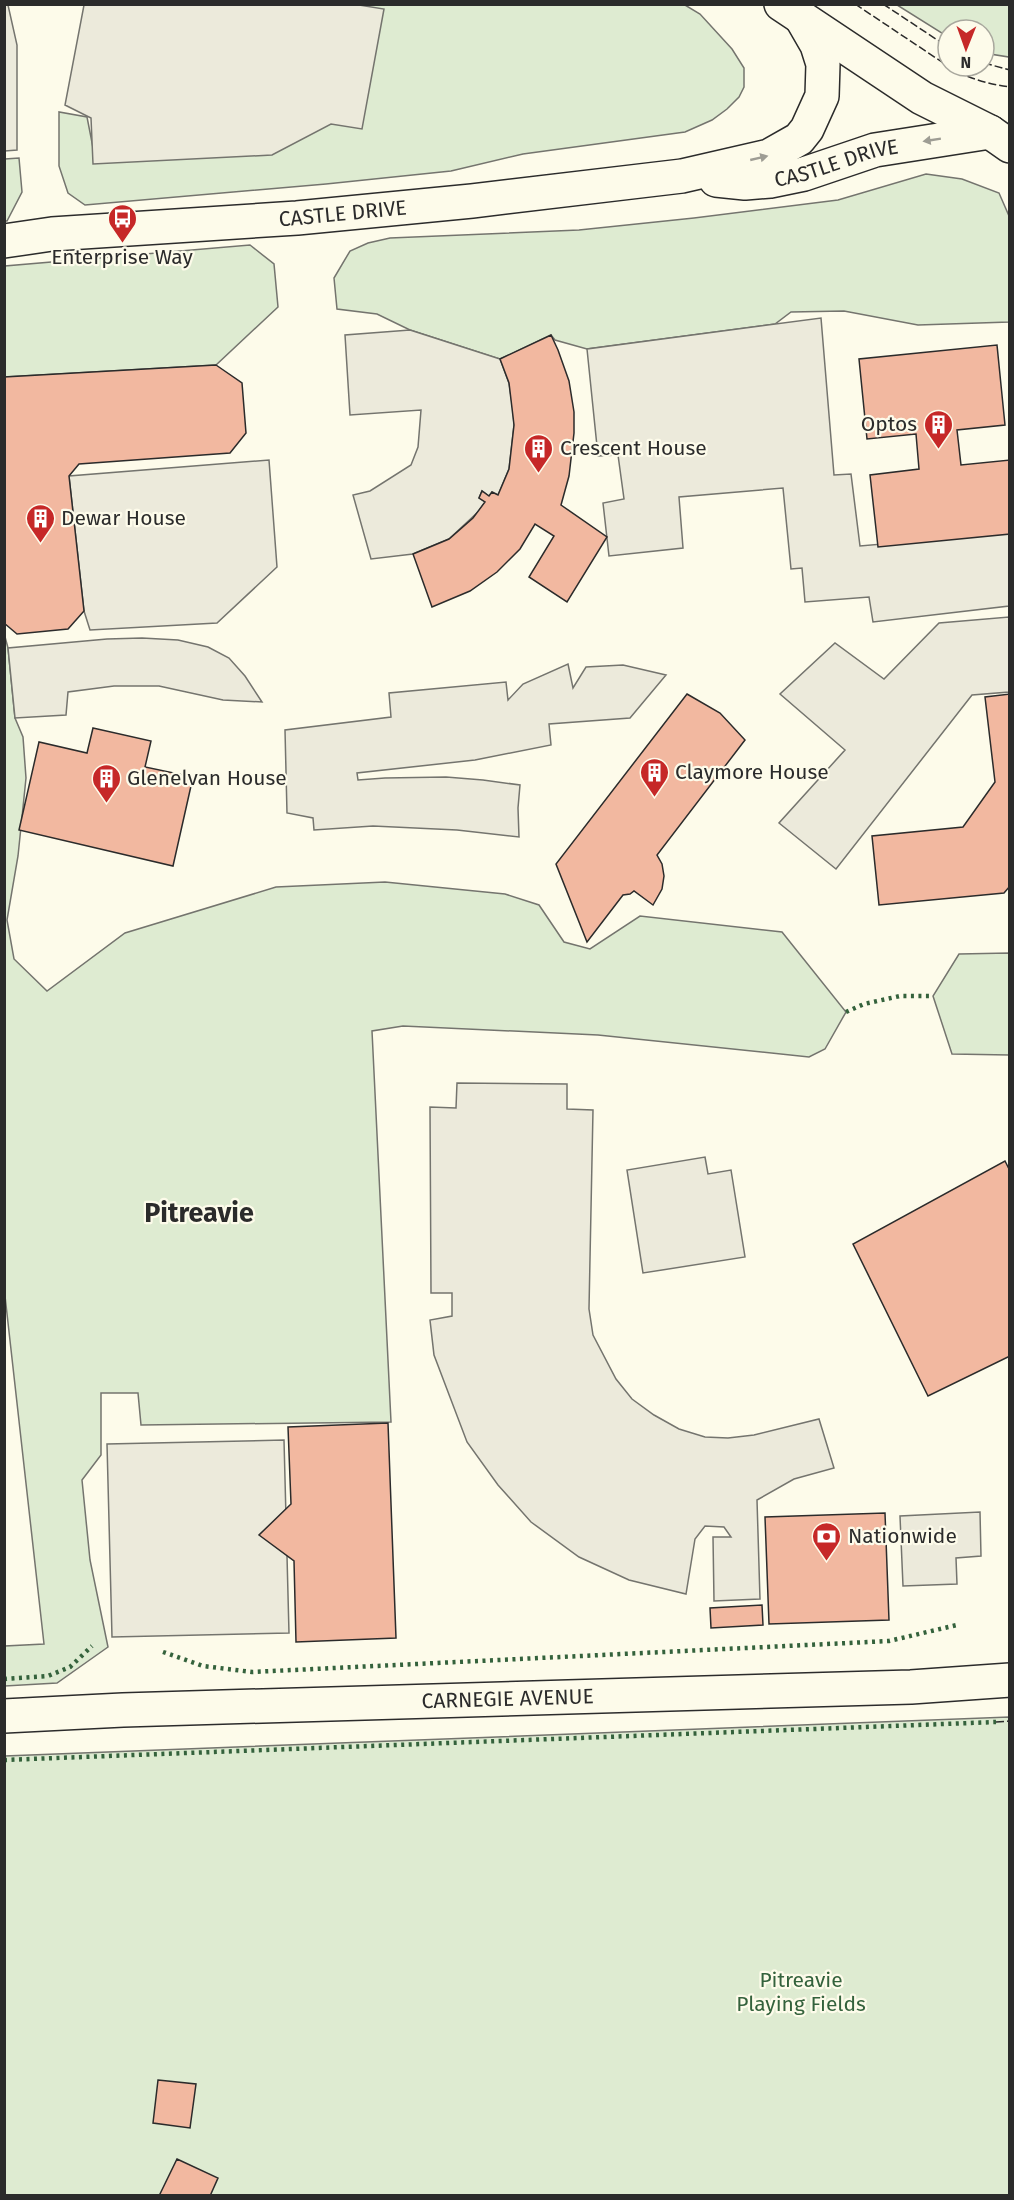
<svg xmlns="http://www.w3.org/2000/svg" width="1014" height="2200" viewBox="0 0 1014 2200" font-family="'Fira Sans',sans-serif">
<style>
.green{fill:#deebd1;stroke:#74746e;stroke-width:1.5}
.parking{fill:#eceadb;stroke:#74746e;stroke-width:1.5}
.building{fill:#f2b8a0;stroke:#2b2b2b;stroke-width:1.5}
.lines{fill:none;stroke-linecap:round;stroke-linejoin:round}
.tertiary-casing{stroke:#2b2b2b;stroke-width:36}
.primary-casing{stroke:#2b2b2b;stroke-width:36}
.tertiary{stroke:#fdfbea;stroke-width:33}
.primary{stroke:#fdfbea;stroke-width:33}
.hedge{stroke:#34623c;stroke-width:4.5;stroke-dasharray:3 4.5;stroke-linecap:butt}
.fence{stroke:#2b2b2b;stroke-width:1.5;stroke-dasharray:8 3;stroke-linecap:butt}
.oneway{fill:#9e9d94}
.labels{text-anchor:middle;stroke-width:4.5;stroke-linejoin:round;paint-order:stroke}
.street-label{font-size:21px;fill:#2b2b2b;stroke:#fdfbea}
.poi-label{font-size:21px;fill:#2b2b2b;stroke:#fdfbea;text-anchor:start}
.park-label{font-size:21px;fill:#34623c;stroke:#fdfbea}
.district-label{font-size:27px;font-weight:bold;fill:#2b2b2b;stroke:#fdfbea}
</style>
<rect width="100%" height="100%" fill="#fdfbea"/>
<!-- green -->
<path class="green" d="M 339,5 L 685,5 L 700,14 L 732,49 L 744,68 L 744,87 L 739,97 L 727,109 L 712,120 L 685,132 L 523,154 L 451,171 L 326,184 L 85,205 L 68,193 L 59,166 L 59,112 L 87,117 L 96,163 Z
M 897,5 L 1009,5 L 1009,57 L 984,53 L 984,30 L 948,30 L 948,37 Z
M 19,158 L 22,192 L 7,221 L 5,221 L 5,159 Z
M 926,174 L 962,179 L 999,193 L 1009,216 L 1009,322 L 918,325 L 844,311 L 791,312 L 775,324 L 587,349 L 555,340 L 551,335 L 500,359 L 410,330 L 377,314 L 337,309 L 334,278 L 350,251 L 368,243 L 390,238 L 579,230 L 694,218 L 838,200 Z
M 250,245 L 274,264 L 278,307 L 216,365 L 5,377 L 5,266 Z
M 4,633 L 8,648 L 15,718 L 23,737 L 26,778 L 18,856 L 7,920 L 14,959 L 47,991 L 125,933 L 276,887 L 385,882 L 505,894 L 539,905 L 564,942 L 590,949 L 640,916 L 782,932 L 846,1012 L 825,1049 L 809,1057 L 598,1035 L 403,1026 L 372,1031 L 391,1422 L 141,1425 L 138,1393 L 101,1393 L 101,1455 L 82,1480 L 90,1560 L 108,1647 L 57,1683 L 5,1686 L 5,1646 L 44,1644 L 4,1287 Z
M 1009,953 L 1009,1055 L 952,1054 L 933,996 L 959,954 Z
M 1009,1717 L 1009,2195 L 5,2195 L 5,1756 Z"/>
<!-- parking -->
<path class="parking" d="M 4,5 L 8,5 L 17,45 L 17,150 L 5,151 Z
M 359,5 L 384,9 L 362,129 L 331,124 L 272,155 L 93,164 L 91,118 L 65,105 L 84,5 Z
M 821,318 L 834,475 L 851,474 L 860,546 L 1009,533 L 1009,606 L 873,622 L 869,597 L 805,602 L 802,568 L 791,569 L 783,488 L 679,497 L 683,548 L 609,556 L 603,503 L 624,499 L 618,455 L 598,456 L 587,349 Z
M 410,330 L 500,359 L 509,383 L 513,410 L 514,425 L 509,469 L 498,495 L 492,492 L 489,496 L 482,491 L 479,498 L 485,502 L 479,511 L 449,539 L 413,554 L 371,559 L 353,495 L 370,491 L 411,465 L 418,447 L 421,410 L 350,415 L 345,335 Z
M 269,460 L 277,567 L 217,623 L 90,630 L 84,611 L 69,476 Z
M 1009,617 L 1009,692 L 972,695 L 836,869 L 779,823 L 845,750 L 780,694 L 835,643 L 884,679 L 939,623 Z
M 142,638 L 178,640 L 208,647 L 229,658 L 245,676 L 262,702 L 223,700 L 159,686 L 114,686 L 68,692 L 66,715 L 15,718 L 8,648 L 107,639 Z
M 568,664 L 573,688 L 586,667 L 623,665 L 666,675 L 630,718 L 549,724 L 551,745 L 475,760 L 357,773 L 358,780 L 385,778 L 446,777 L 483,780 L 520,785 L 518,808 L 519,837 L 457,830 L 373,826 L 314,830 L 313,818 L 287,813 L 285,730 L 391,717 L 389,693 L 506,682 L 508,700 L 523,684 Z
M 457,1083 L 567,1084 L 567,1109 L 593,1110 L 589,1309 L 593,1335 L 616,1379 L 632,1399 L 654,1415 L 679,1429 L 705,1437 L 728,1438 L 754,1435 L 819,1419 L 834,1468 L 794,1479 L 757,1500 L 760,1599 L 714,1601 L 713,1537 L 731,1537 L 724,1527 L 705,1526 L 695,1539 L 686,1594 L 629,1580 L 579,1557 L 531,1522 L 498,1485 L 467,1442 L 434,1355 L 430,1320 L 452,1316 L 452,1293 L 431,1293 L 430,1107 L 456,1108 Z
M 705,1157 L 708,1174 L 731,1170 L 745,1257 L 643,1273 L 627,1170 Z
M 284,1440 L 289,1633 L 112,1637 L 107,1444 Z
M 980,1512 L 981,1556 L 956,1558 L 957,1584 L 903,1586 L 900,1516 Z"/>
<!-- building -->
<path class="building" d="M 551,335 L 558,350 L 569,381 L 574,412 L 574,433 L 569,476 L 561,505 L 607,537 L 567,602 L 529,577 L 554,536 L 535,524 L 520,549 L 497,572 L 470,591 L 432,607 L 413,554 L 449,539 L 473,518 L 485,502 L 479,498 L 482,491 L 489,496 L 492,492 L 498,495 L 509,469 L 514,425 L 509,383 L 500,359 Z
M 997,345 L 1005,425 L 957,430 L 961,465 L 1010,460 L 1010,534 L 878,547 L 870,475 L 919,469 L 916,434 L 867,439 L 859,359 Z
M 216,365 L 242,383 L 246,433 L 230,453 L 79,464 L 69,476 L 84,611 L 68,629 L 17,634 L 4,623 L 4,377 Z
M 687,694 L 720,713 L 745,740 L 657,855 L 662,864 L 664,876 L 662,889 L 653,905 L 634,891 L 630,894 L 623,895 L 587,942 L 556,864 Z
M 1010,694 L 1010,886 L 1004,893 L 879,905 L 872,836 L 963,827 L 995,782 L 985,697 Z
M 93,728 L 151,741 L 145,767 L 193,777 L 173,866 L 19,830 L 39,742 L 87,753 Z
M 1005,1161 L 1010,1171 L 1010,1356 L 928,1396 L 853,1244 Z
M 388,1423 L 396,1638 L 296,1642 L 294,1561 L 259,1535 L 291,1504 L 288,1427 Z
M 885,1513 L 889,1620 L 769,1624 L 765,1517 Z
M 762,1605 L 763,1625 L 711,1628 L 710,1608 Z
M 158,2080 L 196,2084 L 190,2128 L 153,2123 Z
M 177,2159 L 218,2178 L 210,2196 L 159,2196 Z"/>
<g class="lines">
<defs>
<g id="tertiary">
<path id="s1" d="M 716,180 L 745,183 L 770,181 L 804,174 L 875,150 L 990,132"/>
<path id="s2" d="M 4,241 L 52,234 L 297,218 L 472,201 L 682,176 L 769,156 L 799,139 L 807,129 L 822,96 L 823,64 L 817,45 L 802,19"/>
<path id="s3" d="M 4,1716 L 123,1710 L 911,1687 L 1010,1680"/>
</g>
<path id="primary" d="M 781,4 L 922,98 L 990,132 L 1010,146"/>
</defs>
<!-- tertiary casing -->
<use href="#tertiary" class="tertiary-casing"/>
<!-- primary casing -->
<use href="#primary" class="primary-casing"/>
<!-- tertiary -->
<use href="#tertiary" class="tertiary"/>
<!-- primary -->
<use href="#primary" class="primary"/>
<!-- hedge -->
<path class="hedge" d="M 846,1012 L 864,1004 L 900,996 L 933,996
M 163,1652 L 203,1666 L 252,1672 L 889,1641 L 957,1625
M 4,1679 L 48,1676 L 70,1667 L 92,1646
M 4,1760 L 996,1722"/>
<!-- fence -->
<path class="fence" d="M 855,4 L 948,66
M 883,4 L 948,47
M 984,63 L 1010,70
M 948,66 C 966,78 988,84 1010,87
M 996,1722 L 1010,1721"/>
</g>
<!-- one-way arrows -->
<defs><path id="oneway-solid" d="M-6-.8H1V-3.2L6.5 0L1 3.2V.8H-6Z" transform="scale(1.5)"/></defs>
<g class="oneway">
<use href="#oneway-solid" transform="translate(932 140) rotate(171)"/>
<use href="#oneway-solid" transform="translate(759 158) rotate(-13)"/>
</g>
<!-- icons -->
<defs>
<symbol id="bus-pin" viewBox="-11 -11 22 30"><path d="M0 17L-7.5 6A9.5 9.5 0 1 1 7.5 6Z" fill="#c62828" stroke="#fdfbea"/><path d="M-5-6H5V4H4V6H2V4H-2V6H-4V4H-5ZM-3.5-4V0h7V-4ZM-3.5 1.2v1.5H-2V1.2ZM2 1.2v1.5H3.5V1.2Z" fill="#fff"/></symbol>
<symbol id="building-pin" viewBox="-11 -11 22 30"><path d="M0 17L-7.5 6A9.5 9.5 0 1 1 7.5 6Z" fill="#c62828" stroke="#fdfbea"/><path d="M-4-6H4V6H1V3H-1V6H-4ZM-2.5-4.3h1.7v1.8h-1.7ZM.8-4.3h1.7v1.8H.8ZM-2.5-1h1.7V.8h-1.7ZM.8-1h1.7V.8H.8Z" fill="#fff"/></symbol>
<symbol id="bank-pin" viewBox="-11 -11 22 30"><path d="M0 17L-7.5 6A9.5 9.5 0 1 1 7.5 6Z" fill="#c62828" stroke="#fdfbea"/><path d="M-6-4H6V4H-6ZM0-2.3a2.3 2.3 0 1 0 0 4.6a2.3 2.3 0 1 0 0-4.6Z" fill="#fff"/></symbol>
</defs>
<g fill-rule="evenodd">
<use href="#bus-pin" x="106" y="202" width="33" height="45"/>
<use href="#building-pin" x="922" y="408" width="33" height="45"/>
<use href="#building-pin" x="522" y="432" width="33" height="45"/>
<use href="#building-pin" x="24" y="502" width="33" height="45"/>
<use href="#building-pin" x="638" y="756" width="33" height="45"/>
<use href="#building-pin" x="90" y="762" width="33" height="45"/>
<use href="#bank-pin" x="810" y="1520" width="33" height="45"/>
</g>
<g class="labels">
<!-- street labels -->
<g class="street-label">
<text dy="7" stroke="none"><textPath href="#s1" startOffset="123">CASTLE DRIVE</textPath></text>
<text dy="7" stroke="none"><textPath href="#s2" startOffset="340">CASTLE DRIVE</textPath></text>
<text dy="7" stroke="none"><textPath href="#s3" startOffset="504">CARNEGIE AVENUE</textPath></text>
</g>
<!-- poi labels -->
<g class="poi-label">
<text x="122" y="264" text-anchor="middle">Enterprise Way</text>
<text x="917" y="431" text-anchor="end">Optos</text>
<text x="560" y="455">Crescent House</text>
<text x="61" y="525">Dewar House</text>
<text x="675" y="779">Claymore House</text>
<text x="127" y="785">Glenelvan House</text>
<text x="848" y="1543">Nationwide</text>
</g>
<!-- park labels -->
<g class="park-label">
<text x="801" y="1987">Pitreavie<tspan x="801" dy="24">Playing Fields</tspan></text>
</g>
<!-- district labels -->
<g class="district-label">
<text x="199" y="1222">Pitreavie</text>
</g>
</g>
<!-- border -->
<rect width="1014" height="2200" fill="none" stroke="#2b2b2b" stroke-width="12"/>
<!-- north arrow -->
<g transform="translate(966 48) rotate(181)"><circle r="28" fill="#fdfbea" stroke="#a9a89e" stroke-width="1.5"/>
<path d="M0-4.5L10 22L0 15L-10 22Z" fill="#c62828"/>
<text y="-9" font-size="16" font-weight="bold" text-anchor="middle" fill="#2b2b2b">N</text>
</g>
</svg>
